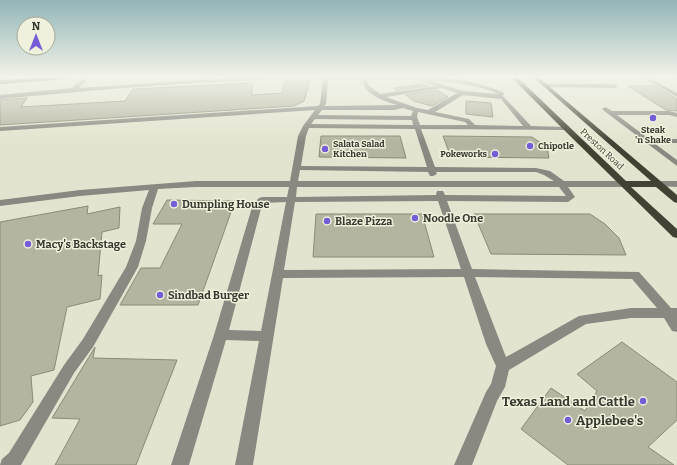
<svg xmlns="http://www.w3.org/2000/svg" width="677" height="465" viewBox="0 0 677 465" font-family="Bitter,serif">
<style>
.building{fill:#b4b5a1;stroke:#898a77}
.lines{fill:none;stroke-linecap:round;stroke-linejoin:round}
.minor{fill:#898981;fill-rule:evenodd}
.major{fill:#424234;fill-rule:evenodd}
.poi-dot{fill:#765cd6;stroke:#f0f1dc;stroke-width:1.5}
.labels{text-anchor:middle;stroke-width:3;stroke-linejoin:round;paint-order:stroke}
.far-poi-label{font-size:9px;font-weight:bold;fill:#373830;stroke:#f0f1dc;text-anchor:start}
.far-street-label{font-size:9px;fill:#373830;stroke:#f0f1dc}
.poi-label{font-size:11px;font-weight:bold;fill:#373830;stroke:#f0f1dc;text-anchor:start}
.near-poi-label{font-size:13px;font-weight:bold;fill:#373830;stroke:#f0f1dc;text-anchor:end}
</style>
<rect width="100%" height="100%" fill="#e3e4cf"/>
<!-- building -->
<path class="building" d="M 285,81 L 310,81 L 304,101 L 294,106 L 0,125 L 0,100 L 27,98 L 21,107 L 125,101 L 133,89 L 252,83 L 252,95 L 282,93 Z
M 423,84 L 428,86 L 397,90 L 394,88 Z
M 628,86 L 655,86 L 677,99 L 677,111 L 666,110 Z
M 437,90 L 448,97 L 432,106 L 414,101 L 406,95 Z
M 466,101 L 491,103 L 493,117 L 466,114 Z
M 321,136 L 400,136 L 406,158 L 319,157 Z
M 443,136 L 532,137 L 547,147 L 549,158 L 451,157 Z
M 167,200 L 235,201 L 198,305 L 120,305 L 141,268 L 160,268 L 182,224 L 153,224 Z
M 88,206 L 87,214 L 120,207 L 119,228 L 102,232 L 98,276 L 102,275 L 100,299 L 67,307 L 54,370 L 31,376 L 33,402 L 20,420 L 0,426 L 0,222 Z
M 316,214 L 422,214 L 434,257 L 313,257 Z
M 474,214 L 590,214 L 605,224 L 619,238 L 626,255 L 491,254 Z
M 622,342 L 677,382 L 677,420 L 648,447 L 674,465 L 568,465 L 521,429 L 551,388 L 585,411 L 597,391 L 577,374 Z
M 95,347 L 93,358 L 177,360 L 136,465 L 55,465 L 80,419 L 52,418 Z"/>
<g class="lines">
<!-- minor -->
<path class="minor" d="M 84,77 L 90,77 L 79,88 L 243,77 L 292,77 L 289,79 C 193,81 96,90 0,99 L 0,95 L 72,88 Z
M 292,77 L 418,77 C 426,79 434,77 443,77 C 461,79 488,85 504,93 L 503,96 L 531,126 L 567,127 L 568,128 L 565,130 L 421,129 L 435,167 L 536,168 L 550,171 L 564,181 L 625,181 L 629,184 L 625,187 L 568,187 L 575,197 L 568,202 L 447,201 L 472,269 L 639,272 L 671,308 L 677,308 L 677,332 L 672,331 L 664,318 L 631,318 L 586,324 L 509,370 L 505,387 L 497,401 L 472,465 L 454,465 L 486,392 L 491,384 L 496,366 L 486,344 L 464,277 L 283,278 L 253,465 L 235,465 L 259,341 L 226,340 L 189,465 L 171,465 L 214,335 L 253,204 L 259,198 L 262,197 L 287,197 L 289,187 L 196,187 L 158,189 L 152,208 L 146,241 L 138,267 L 93,347 L 74,373 L 21,465 L 0,465 L 2,459 L 9,453 L 64,365 L 83,339 L 126,267 L 136,241 L 142,208 L 149,190 L 80,196 L 0,206 L 0,200 L 80,190 L 196,181 L 290,181 L 298,136 L 303,126 L 315,110 L 0,131 L 0,127 L 318,106 L 320,104 L 323,79 L 295,79 ZM 328,80 L 362,80 C 365,95 384,101 397,105 L 324,106 L 326,104 ZM 367,80 L 417,80 L 436,86 L 380,94 L 369,86 ZM 430,81 C 450,81 480,85 498,94 L 463,91 ZM 442,88 L 457,93 L 428,110 L 417,108 L 386,97 ZM 463,95 L 501,99 L 523,126 L 475,125 L 469,119 L 435,112 ZM 403,108 L 413,111 L 411,116 L 318,115 L 322,110 L 394,110 ZM 418,112 L 465,122 L 468,125 L 420,125 L 417,117 ZM 315,119 L 412,120 L 413,125 L 311,124 ZM 309,128 L 415,129 L 427,167 L 301,166 L 306,136 ZM 300,170 L 428,172 L 430,176 L 433,176 L 437,174 L 436,172 L 536,172 L 544,175 L 554,181 L 298,181 ZM 297,187 L 559,187 L 566,196 L 445,195 L 443,191 L 437,191 L 436,195 L 296,197 ZM 438,201 L 461,269 L 284,270 L 295,202 ZM 286,202 L 261,331 L 229,330 L 262,205 L 264,203 ZM 475,277 L 632,279 L 657,308 L 631,308 L 579,316 L 506,357 Z
M 642,77 L 648,77 L 677,93 L 677,97 Z
M 545,84 L 615,84 L 618,86 L 615,88 L 543,87 L 543,85 Z
M 605,107 L 612,111 L 669,111 L 677,113 L 677,117 L 669,115 L 617,115 L 649,139 L 677,139 L 677,143 L 654,143 L 677,160 L 677,166 L 603,110 L 602,109 Z
M 659,181 L 677,181 L 677,187 L 656,186 L 655,184 L 656,182 Z"/>
<!-- major -->
<path class="major" d="M 51,77 L 72,77 L 69,79 L 0,84 L 0,80 Z
M 511,77 L 517,77 L 626,181 L 651,181 L 533,77 L 538,77 L 677,195 L 677,203 L 674,202 L 656,187 L 631,187 L 677,229 L 677,238 L 673,237 L 563,129 Z"/>
</g>
<!-- sky -->
<linearGradient id="sky" x2="0" y2="1"><stop stop-color="#93b5b8"/><stop offset="0.54" stop-color="#f2f3e9"/><stop offset="1" stop-color="#f2f3e9" stop-opacity="0"/></linearGradient>
<rect width="677" height="142" fill="url(#sky)"/>
<!-- markers -->
<g class="poi-dot">
<circle cx="653" cy="118" r="4"/>
<circle cx="530" cy="146" r="4"/>
<circle cx="325" cy="149" r="4"/>
<circle cx="495" cy="154" r="4"/>
<circle cx="174" cy="204" r="4"/>
<circle cx="415" cy="218" r="4"/>
<circle cx="327" cy="221" r="4"/>
<circle cx="28" cy="244" r="4"/>
<circle cx="160" cy="295" r="4"/>
<circle cx="643" cy="401" r="4"/>
<circle cx="568" cy="420" r="4"/>
</g>
<g class="labels">
<!-- far-poi labels -->
<g class="far-poi-label">
<text x="653" y="133" text-anchor="middle">Steak<tspan x="653" dy="10">'n Shake</tspan></text>
<text x="333" y="147">Salata Salad<tspan x="333" dy="10">Kitchen</tspan></text>
<text x="538" y="149">Chipotle</text>
<text x="487" y="157" text-anchor="end">Pokeworks</text>
</g>
<!-- far-street labels -->
<g class="far-street-label">
<text transform="translate(602 149) rotate(43)" y="3">Preston Road</text>
</g>
<!-- poi labels -->
<g class="poi-label">
<text x="182" y="208">Dumpling House</text>
<text x="423" y="222">Noodle One</text>
<text x="335" y="225">Blaze Pizza</text>
<text x="36" y="248">Macy's Backstage</text>
<text x="168" y="299">Sindbad Burger</text>
</g>
<!-- near-poi labels -->
<g class="near-poi-label">
<text x="635" y="406">Texas Land and Cattle</text>
<text x="576" y="425" text-anchor="start">Applebee's</text>
</g>
</g>
<!-- north arrow -->
<g transform="translate(36 36)"><circle r="19" fill="#f0f1dc" stroke="#a6a797"/>
<path d="M0-3L7 15L0 10L-7 15Z" fill="#765cd6"/>
<text y="-6" font-size="11" font-weight="bold" text-anchor="middle" fill="#373830">N</text>
</g>
</svg>
